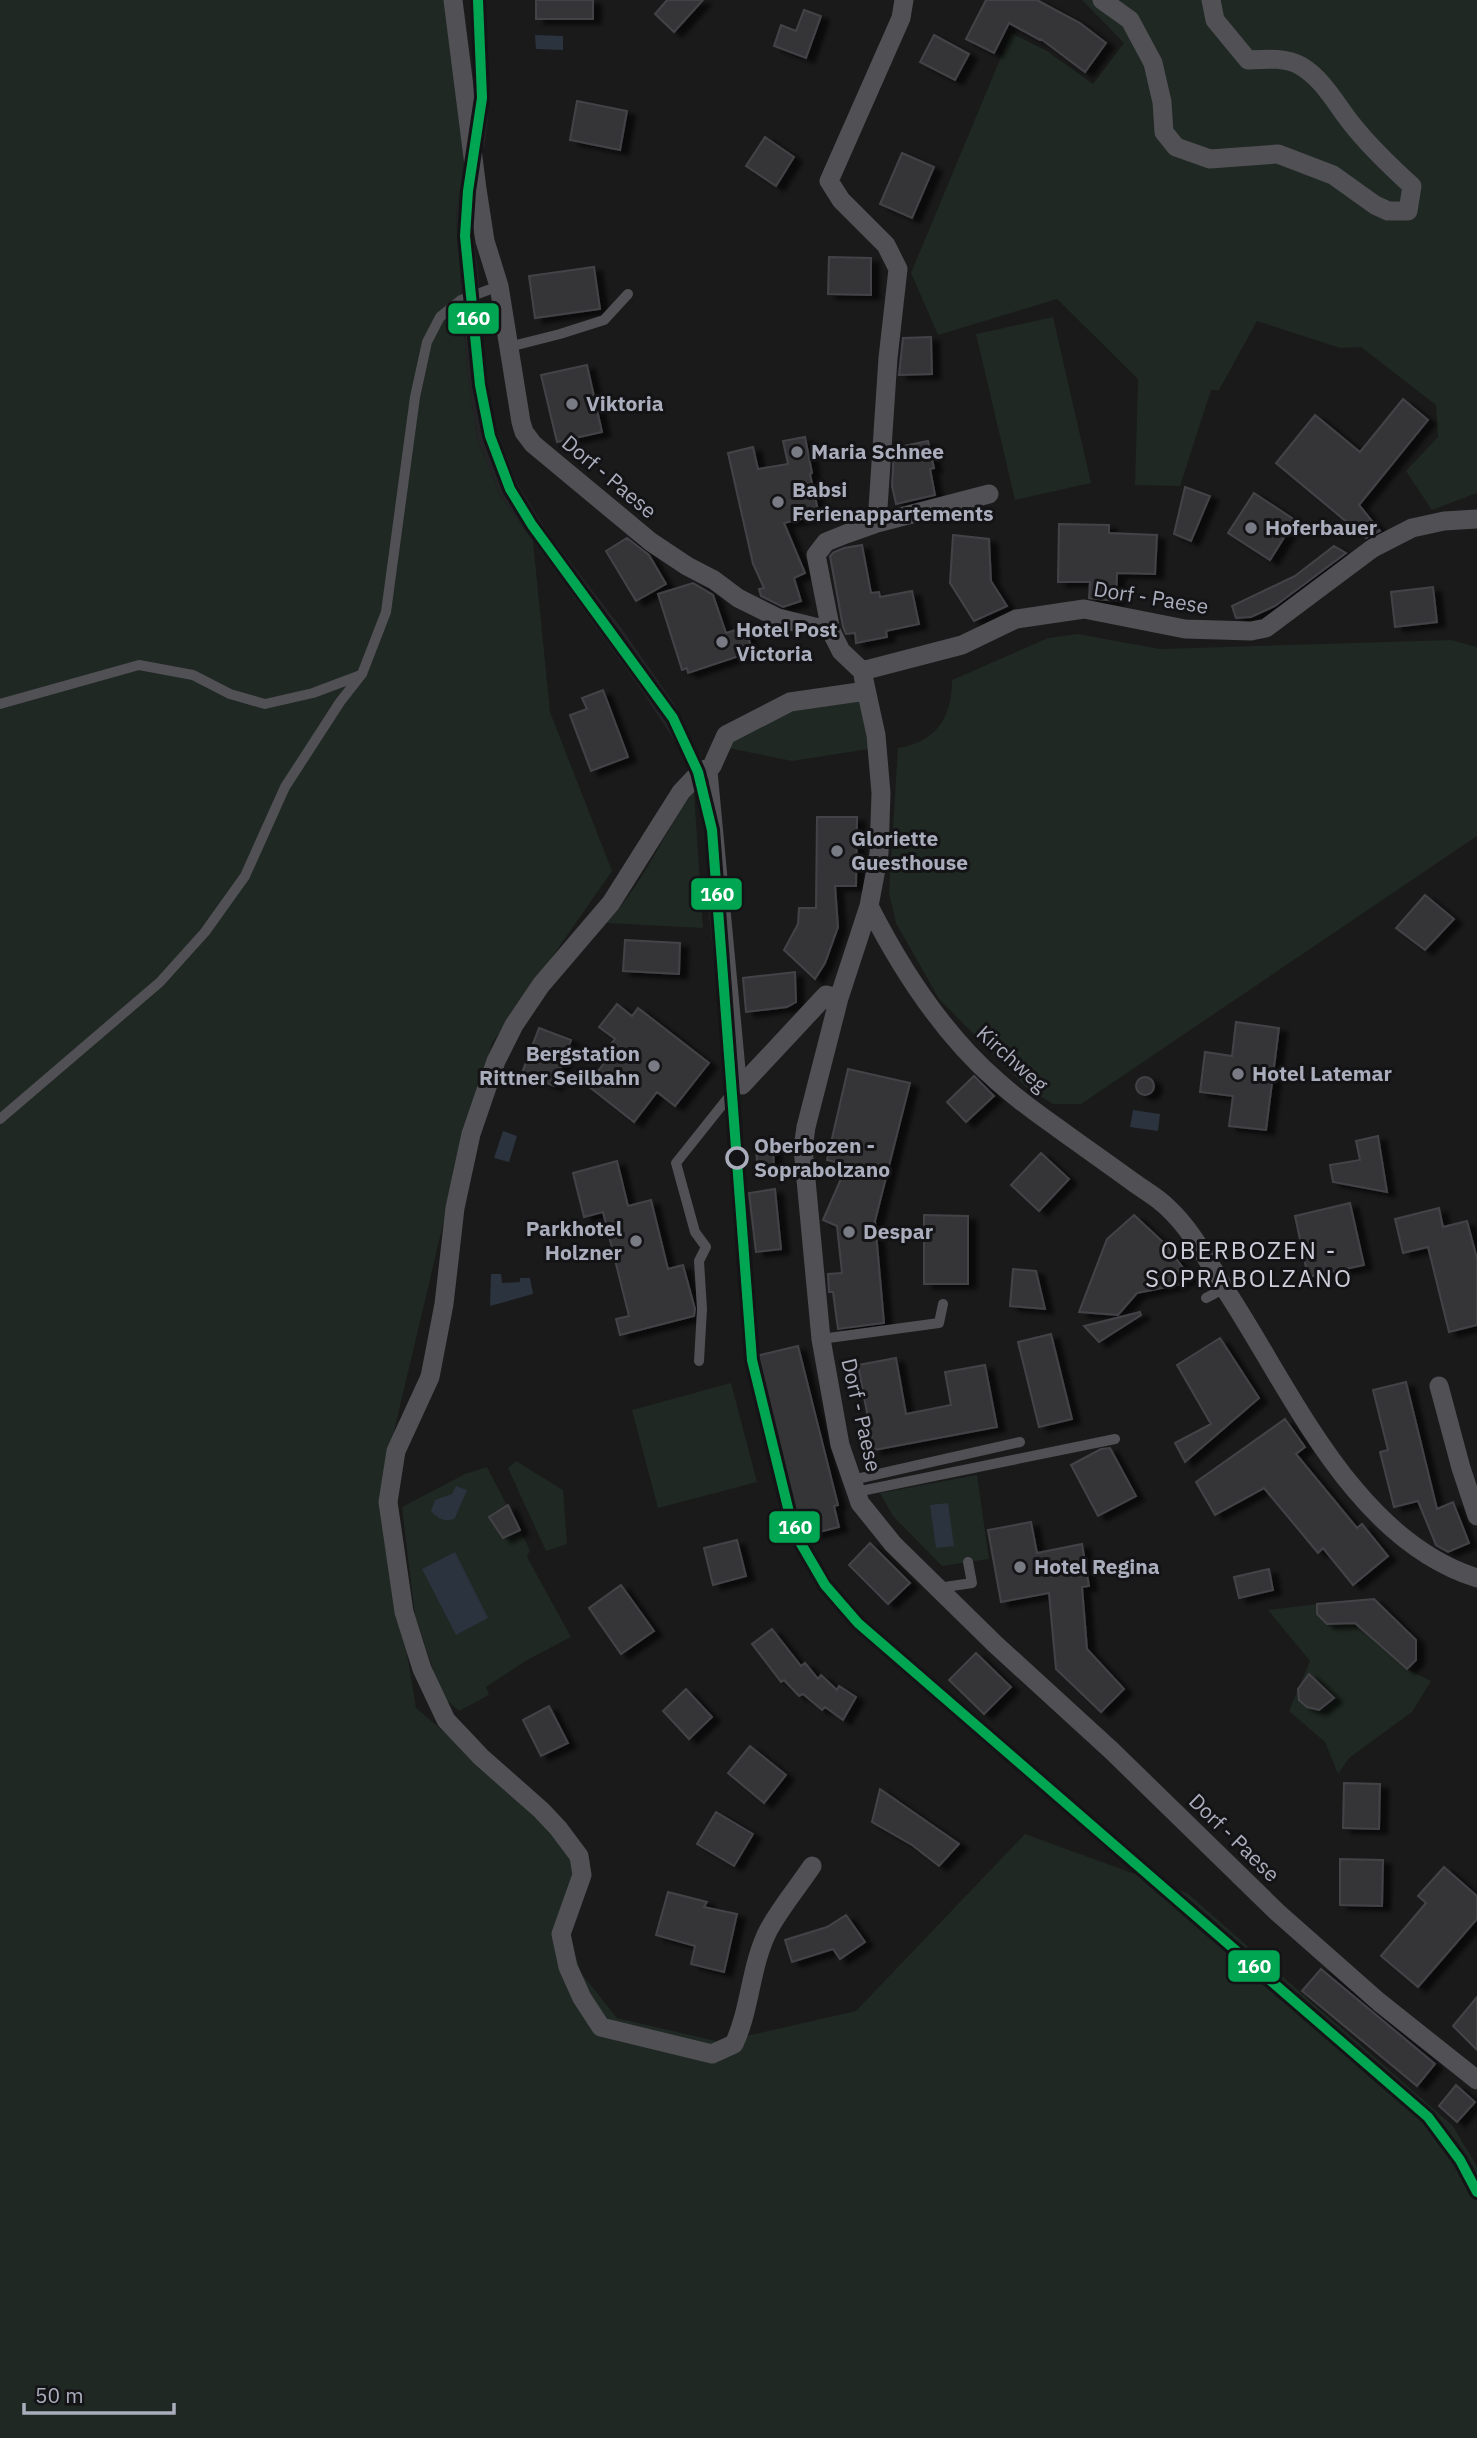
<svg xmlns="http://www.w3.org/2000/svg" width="1477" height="2438" viewBox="0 0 1477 2438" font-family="'IBM Plex Sans',sans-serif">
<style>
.built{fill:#242427}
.green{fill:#1f2822}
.water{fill:#2b333e}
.building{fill:#363639;stroke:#434347;stroke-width:2;filter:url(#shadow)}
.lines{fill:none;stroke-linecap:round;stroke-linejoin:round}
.lane{stroke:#505055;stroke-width:10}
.street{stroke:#505055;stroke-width:19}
.rail-1-casing{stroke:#141417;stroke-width:16}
.rail-1{stroke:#00a651;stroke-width:10}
.poi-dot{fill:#787a84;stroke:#141417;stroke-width:2.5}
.stop-dot{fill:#141417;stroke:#aaadbc;stroke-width:3.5}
.labels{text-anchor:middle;stroke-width:6;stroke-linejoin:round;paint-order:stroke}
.poi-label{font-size:21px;font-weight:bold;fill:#aaadbc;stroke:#141417;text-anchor:start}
.street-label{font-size:21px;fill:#aaadbc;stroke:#141417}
.stop-label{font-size:21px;font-weight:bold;fill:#aaadbc;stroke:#141417;text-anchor:start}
.quarter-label{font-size:24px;letter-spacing:2px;fill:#cccdd8;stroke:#141417}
.line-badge{stroke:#141417;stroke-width:2.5}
.badge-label{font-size:19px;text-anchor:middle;font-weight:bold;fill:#fff}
</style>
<defs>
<filter id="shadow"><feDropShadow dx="8" dy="4.5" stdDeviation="2" flood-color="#0009"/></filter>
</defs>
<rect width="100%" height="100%" fill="#1a1a1b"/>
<!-- built -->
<path class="built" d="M 472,0 L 484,0 L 488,118 L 484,150 L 477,90 Z
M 465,177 L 478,270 L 483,351 L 494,423 L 517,483 L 548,533 L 622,629 L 675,705 L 701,759 L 711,789 L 737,1073 L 726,1074 L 708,905 L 705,821 L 691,766 L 642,691 L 500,495 L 477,438 L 467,369 L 456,218 L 459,193 Z"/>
<!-- green -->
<path class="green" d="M 0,0 L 450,0 L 465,177 L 459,193 L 456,218 L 467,369 L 477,438 L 500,495 L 533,541 L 550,712 L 612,871 L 492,1043 L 462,1144 L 396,1423 L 381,1495 L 416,1708 L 583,1849 L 568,1933 L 581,1973 L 617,2018 L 720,2042 L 856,2011 L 1025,1834 L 1187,1893 L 1452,2125 L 1477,2166 L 1477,2438 L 0,2438 Z
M 1082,0 L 1477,0 L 1477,493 L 1432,510 L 1406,471 L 1438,437 L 1436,405 L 1361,347 L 1340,348 L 1257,321 L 1219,390 L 1211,390 L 1180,486 L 1135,485 L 1138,379 L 1057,299 L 938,335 L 911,273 L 1011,33 L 1047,51 L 1093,84 L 1124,43 Z
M 1053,317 L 1091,483 L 1015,500 L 976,334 Z
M 1078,634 L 1160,649 L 1451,640 L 1477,647 L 1477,836 L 1081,1104 L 1053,1104 L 1026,1087 L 939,999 L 896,923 L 889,893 L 898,748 C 937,742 952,716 952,680 L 1048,638 Z
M 861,695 L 869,749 L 792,761 L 728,748 L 734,738 L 791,706 Z
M 694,791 L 703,928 L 606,923 C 642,887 663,833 694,791 Z
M 731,1383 L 757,1482 L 658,1508 L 632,1410 Z
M 516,1461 L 563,1490 L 567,1544 L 546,1551 L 508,1468 Z
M 487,1467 L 530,1550 L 527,1557 L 571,1637 L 527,1660 L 486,1687 L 489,1695 L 459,1711 L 442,1696 L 415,1616 L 402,1507 L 465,1474 Z
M 977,1475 L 989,1559 L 942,1566 L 893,1516 L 880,1493 Z
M 1317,1604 L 1317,1614 L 1327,1624 L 1355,1623 L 1407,1669 L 1431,1681 L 1412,1712 L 1349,1758 L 1338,1774 L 1325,1742 L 1289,1711 L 1310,1661 L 1268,1610 Z"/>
<!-- water -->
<path class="water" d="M 535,35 L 563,36 L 563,50 L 536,49 Z
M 1133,1110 L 1160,1114 L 1158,1131 L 1130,1127 Z
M 503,1131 L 517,1136 L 509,1162 L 494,1158 Z
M 491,1274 L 501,1274 L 502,1283 L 520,1282 L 520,1278 L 530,1278 L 533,1294 L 490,1306 Z
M 456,1486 L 467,1490 L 455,1518 C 446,1523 438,1519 431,1511 L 435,1500 L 452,1494 Z
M 948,1503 L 954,1546 L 936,1548 L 930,1505 Z
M 455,1552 L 488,1618 L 456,1635 L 422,1569 Z"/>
<!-- building -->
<path class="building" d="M 536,0 L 593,0 L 593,19 L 536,19 Z
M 667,0 L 703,0 L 674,32 L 655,14 Z
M 986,0 L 1037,0 L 1080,23 L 1106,43 L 1085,72 L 1041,39 L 1040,40 L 1009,23 L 994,53 L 966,39 Z
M 804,10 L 821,16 L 806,58 L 774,46 L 781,25 L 796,31 Z
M 934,35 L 969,54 L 955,80 L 920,62 Z
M 577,101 L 627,111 L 620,150 L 570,140 Z
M 765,137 L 794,157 L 776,186 L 746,166 Z
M 902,153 L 934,167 L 912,218 L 880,204 Z
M 829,257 L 871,258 L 871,295 L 828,294 Z
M 594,267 L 600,309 L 535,318 L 529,276 Z
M 931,337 L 932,374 L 899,375 L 903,338 Z
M 587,365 L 602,432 L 557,442 L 541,375 Z
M 1403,399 L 1428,420 L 1359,505 L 1380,531 L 1366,538 L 1276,463 L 1315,415 L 1360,452 Z
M 805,437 L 812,473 L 810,474 L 819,515 L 784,523 L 805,573 L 794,578 L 801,601 L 783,607 L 761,596 L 759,589 L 764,588 L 753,564 L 728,453 L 753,447 L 758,469 L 788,464 L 783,441 Z
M 928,441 L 934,468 L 930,469 L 935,495 L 896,504 L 892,486 L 894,448 Z
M 1185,487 L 1210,496 L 1191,541 L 1174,534 Z
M 1254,493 L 1295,520 L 1270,560 L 1228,533 Z
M 1059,524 L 1109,525 L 1109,533 L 1157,535 L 1155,574 L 1117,573 L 1116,601 L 1089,598 L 1090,582 L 1058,582 Z
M 953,535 L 989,539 L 991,581 L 1007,606 L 974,621 L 950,583 Z
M 627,538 L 649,555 L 666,584 L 636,601 L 606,551 Z
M 862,545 L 871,593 L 879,592 L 880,597 L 912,591 L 919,624 L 886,631 L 887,637 L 856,643 L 855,633 L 846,634 L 843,627 L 830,556 L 834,552 L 844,548 Z
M 1334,546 L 1346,553 L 1275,606 L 1251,617 L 1236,618 L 1232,606 L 1295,576 Z
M 693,583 L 713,595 L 726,633 L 745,627 L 751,646 L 747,648 L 748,653 L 688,673 L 687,668 L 682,670 L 658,594 Z
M 1433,587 L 1437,622 L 1395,627 L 1391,592 Z
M 603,690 L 628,757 L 591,771 L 570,715 L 587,709 L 582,698 Z
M 817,817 L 857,817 L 856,886 L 835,886 L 838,927 L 825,963 L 815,979 L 784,950 L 798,924 L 799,908 L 816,908 Z
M 1425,895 L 1454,919 L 1425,950 L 1396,928 Z
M 625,940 L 680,943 L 679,974 L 623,971 Z
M 795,972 L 796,1002 L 787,1007 L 746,1012 L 743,978 Z
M 617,1004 L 632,1016 L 638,1008 L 709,1063 L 675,1106 L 657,1092 L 634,1122 L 587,1085 L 612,1053 L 607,1049 L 615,1039 L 599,1027 Z
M 1236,1022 L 1279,1028 L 1266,1130 L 1229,1126 L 1233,1096 L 1200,1092 L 1205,1052 L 1232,1056 Z
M 539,1028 L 571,1040 L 554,1086 L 522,1073 Z
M 848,1069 L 910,1083 L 875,1221 L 884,1323 L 838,1329 L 833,1292 L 829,1292 L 828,1274 L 842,1273 L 837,1226 L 823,1220 L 847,1165 L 827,1160 Z
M 974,1076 L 994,1096 L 966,1122 L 947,1102 Z
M1136 1086a9 9 0 1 1 18 0a9 9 0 1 1-18 0Z
M 1378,1136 L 1387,1192 L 1333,1182 L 1330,1165 L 1360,1160 L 1356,1141 Z
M 776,1140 L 773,1150 L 774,1168 L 758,1169 L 755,1142 Z
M 1041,1153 L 1069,1179 L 1039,1211 L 1011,1185 Z
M 617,1161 L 628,1206 L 651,1200 L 668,1269 L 683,1265 L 695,1309 L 694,1316 L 620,1335 L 616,1319 L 629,1316 L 603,1212 L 584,1217 L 573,1173 Z
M 775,1189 L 781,1249 L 756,1252 L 749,1193 Z
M 1350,1203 L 1364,1265 L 1308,1277 L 1295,1216 Z
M 1439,1208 L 1443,1227 L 1467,1221 L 1477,1259 L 1477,1325 L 1449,1332 L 1428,1247 L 1403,1253 L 1395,1219 Z
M 924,1215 L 968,1216 L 968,1284 L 924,1284 Z
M 1134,1215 L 1165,1244 L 1190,1277 L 1177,1285 L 1137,1293 L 1118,1315 L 1079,1312 L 1107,1239 Z
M 1013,1269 L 1036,1271 L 1045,1309 L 1010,1306 Z
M 1140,1312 L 1141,1315 L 1099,1342 L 1084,1326 Z
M 1051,1334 L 1072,1419 L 1039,1427 L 1018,1342 Z
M 1220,1338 L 1259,1398 L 1185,1462 L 1175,1443 L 1211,1424 L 1177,1365 Z
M 798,1346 L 838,1505 L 834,1506 L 839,1527 L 807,1535 L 802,1514 L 796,1515 L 756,1356 Z
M 896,1358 L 906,1414 L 951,1405 L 945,1372 L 985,1365 L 997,1427 L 874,1450 L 858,1365 Z
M 1406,1382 L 1437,1509 L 1453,1502 L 1469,1543 L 1448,1552 L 1436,1545 L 1418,1501 L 1394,1507 L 1380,1452 L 1388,1450 L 1373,1390 Z
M 1285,1419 L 1305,1447 L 1296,1454 L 1357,1528 L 1362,1524 L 1388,1556 L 1353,1585 L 1323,1548 L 1318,1553 L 1264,1488 L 1215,1515 L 1196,1482 Z
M 1110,1448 L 1136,1496 L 1098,1516 L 1071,1465 L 1101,1449 Z
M 508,1505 L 520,1530 L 503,1538 L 489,1517 Z
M 1031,1522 L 1037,1553 L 1082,1544 L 1089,1586 L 1082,1587 L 1087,1649 L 1124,1689 L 1101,1712 L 1056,1669 L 1049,1593 L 1001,1602 L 988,1530 Z
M 737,1540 L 746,1576 L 713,1585 L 704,1548 Z
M 870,1543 L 910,1583 L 888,1604 L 849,1565 Z
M 1269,1569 L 1273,1590 L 1239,1598 L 1234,1577 Z
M 621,1585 L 654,1631 L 621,1654 L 589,1608 Z
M 1374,1599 L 1416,1640 L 1416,1660 L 1407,1669 L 1355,1623 L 1327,1624 L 1317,1614 L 1317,1604 Z
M 772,1629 L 801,1666 L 805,1663 L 818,1679 L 821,1675 L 837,1690 L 839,1686 L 856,1697 L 843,1720 L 825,1707 L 822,1710 L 803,1694 L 799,1696 L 784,1680 L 781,1682 L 752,1644 Z
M 976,1653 L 1011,1687 L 984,1714 L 949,1680 Z
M 1309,1674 L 1334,1698 L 1319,1710 L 1307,1707 L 1299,1700 L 1298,1689 Z
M 686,1689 L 712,1717 L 689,1739 L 663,1711 Z
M 549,1706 L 568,1743 L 541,1756 L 523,1720 Z
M 750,1746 L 786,1775 L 764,1803 L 728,1773 Z
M 1344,1783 L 1380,1784 L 1379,1829 L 1343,1828 Z
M 880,1789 L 959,1844 L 939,1866 L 912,1845 L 872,1822 Z
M 716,1812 L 753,1834 L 734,1866 L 697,1844 Z
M 1340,1859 L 1383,1860 L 1382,1906 L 1340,1905 Z
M 1444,1867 L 1477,1896 L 1477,1919 L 1418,1987 L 1381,1956 L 1426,1903 L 1418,1896 Z
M 668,1892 L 707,1902 L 704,1907 L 737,1914 L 724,1972 L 691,1964 L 695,1946 L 656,1935 Z
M 846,1915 L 865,1942 L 840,1959 L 833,1949 L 792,1962 L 785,1940 L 827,1927 Z
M 1321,1969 L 1435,2064 L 1417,2086 L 1302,1991 Z
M 1477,1997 L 1477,2050 L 1453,2026 Z
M 1456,2085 L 1475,2102 L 1457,2122 L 1439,2106 Z"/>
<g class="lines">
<!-- lane -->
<path class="lane" d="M 509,347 L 560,334 L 604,320 L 628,294
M 0,704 L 139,665 L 193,675 L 230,694 L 265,704 L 313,693 L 361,675
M 0,1119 L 160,982 L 205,932 L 245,876 L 285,787 L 340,702 L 362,674 L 386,612 L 415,397 L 427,342 L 440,317 L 461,300 L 499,286
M 1206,1298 L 1225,1288
M 821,1339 L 939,1323 L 943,1304
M 699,1361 L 702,1309 L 699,1261 L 706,1247 L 695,1232 L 676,1163 L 731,1094 L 742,1085 L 712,766
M 852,1480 L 1020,1442
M 856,1492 L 1115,1439
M 938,1588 L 972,1583 L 968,1562"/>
<!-- street -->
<path class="street" d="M 453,0 L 477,189 L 485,241 L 499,286 L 521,422 L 524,432 L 533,444 L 651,542 L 687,566 L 714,580 L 738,598 L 778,618 L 831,631
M 1102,0 L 1130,20 L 1153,63 L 1162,102 L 1164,132 L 1176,147 L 1210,159 L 1278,154 L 1333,175 L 1375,205 L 1388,211 L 1408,211 L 1412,186 C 1390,166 1369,146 1351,123 C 1336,104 1323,79 1301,66 C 1285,57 1266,59 1248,60 L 1215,20 L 1211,0
M 989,494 L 877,523 L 846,534 L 826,542 L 816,555 L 831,631 L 841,651 L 862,671 L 876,735 L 881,793 L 879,853 L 869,906 L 839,998 L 806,1127 L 803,1148 L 821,1339 L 840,1445 L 860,1503 L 893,1544 L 995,1644 L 1112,1751 L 1277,1912 L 1379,2002 L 1477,2080
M 877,523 L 888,358 L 898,269 L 886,245 L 841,200 L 829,181 L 901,18 L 904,0
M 862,671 L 962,645 L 1016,619 L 1084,609 L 1185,629 L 1251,631 L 1266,628 L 1373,548 L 1412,528 L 1444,521 L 1477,519
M 869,906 C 901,969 943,1034 997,1081 C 1015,1097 1035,1112 1055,1126 C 1081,1145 1107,1163 1133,1182 C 1144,1190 1157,1197 1167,1207 C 1192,1230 1207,1260 1225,1289 C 1291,1389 1353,1539 1477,1578
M 742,1085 L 826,995 L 839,998
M 1439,1386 L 1461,1468 L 1477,1516
M 812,1866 C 798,1887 781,1907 769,1929 C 750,1965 751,2008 734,2044 L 712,2054 L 601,2027 L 582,1998 L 568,1967 L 561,1934 L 582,1875 L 579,1856 L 558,1828 L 541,1810 L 481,1757 L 446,1720 L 422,1669 L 404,1612 L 388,1502 L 396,1451 L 430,1377 L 444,1304 L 455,1208 L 471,1134 L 496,1061 L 514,1025 L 541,985 L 611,903 L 681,792 L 700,772 L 712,766 L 726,735 L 790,702 L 866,691"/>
<defs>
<path id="rail-1" d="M 478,0 L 482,98 L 468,191 L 465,236 L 480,385 L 490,436 L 510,489 L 532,525 L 673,718 L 698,772 L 712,830 L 752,1360 L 789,1512 L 800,1542 L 825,1585 L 858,1623 L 1428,2117 L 1460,2160 L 1477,2192"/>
</defs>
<!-- rail-1 casing -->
<use href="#rail-1" class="rail-1-casing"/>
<!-- rail-1 -->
<use href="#rail-1" class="rail-1"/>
</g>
<!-- markers -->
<g class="poi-dot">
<circle cx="572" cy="404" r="7"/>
<circle cx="797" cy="452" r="7"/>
<circle cx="778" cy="502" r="7"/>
<circle cx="1251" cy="528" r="7"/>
<circle cx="722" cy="642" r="7"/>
<circle cx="837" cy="851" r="7"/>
<circle cx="654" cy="1066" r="7"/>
<circle cx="1238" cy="1074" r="7"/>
<circle cx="849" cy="1232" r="7"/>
<circle cx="636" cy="1241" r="7"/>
<circle cx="1020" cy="1567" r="7"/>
</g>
<circle class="stop-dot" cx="737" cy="1158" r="10"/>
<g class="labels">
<!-- poi labels -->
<g class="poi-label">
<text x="586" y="411">Viktoria</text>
<text x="811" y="459">Maria Schnee</text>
<text x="792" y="497">Babsi<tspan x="792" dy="24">Ferienappartements</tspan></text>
<text x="1265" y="535">Hoferbauer</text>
<text x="736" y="637">Hotel Post<tspan x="736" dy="24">Victoria</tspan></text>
<text x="851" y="846">Gloriette<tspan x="851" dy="24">Guesthouse</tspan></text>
<text x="640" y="1061" text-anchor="end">Bergstation<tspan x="640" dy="24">Rittner Seilbahn</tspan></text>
<text x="1252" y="1081">Hotel Latemar</text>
<text x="622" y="1236" text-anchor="end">Parkhotel<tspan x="622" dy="24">Holzner</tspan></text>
<text x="863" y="1239">Despar</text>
<text x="1034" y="1574">Hotel Regina</text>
</g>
<!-- street labels -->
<g class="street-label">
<text transform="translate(609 477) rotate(40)" y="7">Dorf - Paese</text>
<text transform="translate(1151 598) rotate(9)" y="7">Dorf - Paese</text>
<text transform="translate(1012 1059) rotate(42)" y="7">Kirchweg</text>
<text transform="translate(861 1415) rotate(77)" y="7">Dorf - Paese</text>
<text transform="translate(1234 1838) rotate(44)" y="7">Dorf - Paese</text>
</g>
<!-- stop labels -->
<g class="stop-label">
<text x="754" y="1153">Oberbozen -<tspan x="754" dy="24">Soprabolzano</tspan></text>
</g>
<!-- quarter labels -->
<g class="quarter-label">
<text x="1249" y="1259">OBERBOZEN -<tspan x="1249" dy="28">SOPRABOLZANO</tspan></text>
</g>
</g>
<g class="line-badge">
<rect x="447" y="302" width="53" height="33" rx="7" fill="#00a651"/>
<rect x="690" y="877" width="53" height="34" rx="7" fill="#00a651"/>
<rect x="768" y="1510" width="53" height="34" rx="7" fill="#00a651"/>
<rect x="1227" y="1949" width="54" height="34" rx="7" fill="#00a651"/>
</g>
<g class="badge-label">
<text x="473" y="325">160</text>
<text x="717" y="901">160</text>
<text x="795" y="1534">160</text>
<text x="1254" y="1973">160</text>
</g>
<!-- scale -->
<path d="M24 2403v10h150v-10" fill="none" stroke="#aaadbc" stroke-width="3.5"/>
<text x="35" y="2403" font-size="21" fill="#aaadbc" stroke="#141417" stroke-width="5" paint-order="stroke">50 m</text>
</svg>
